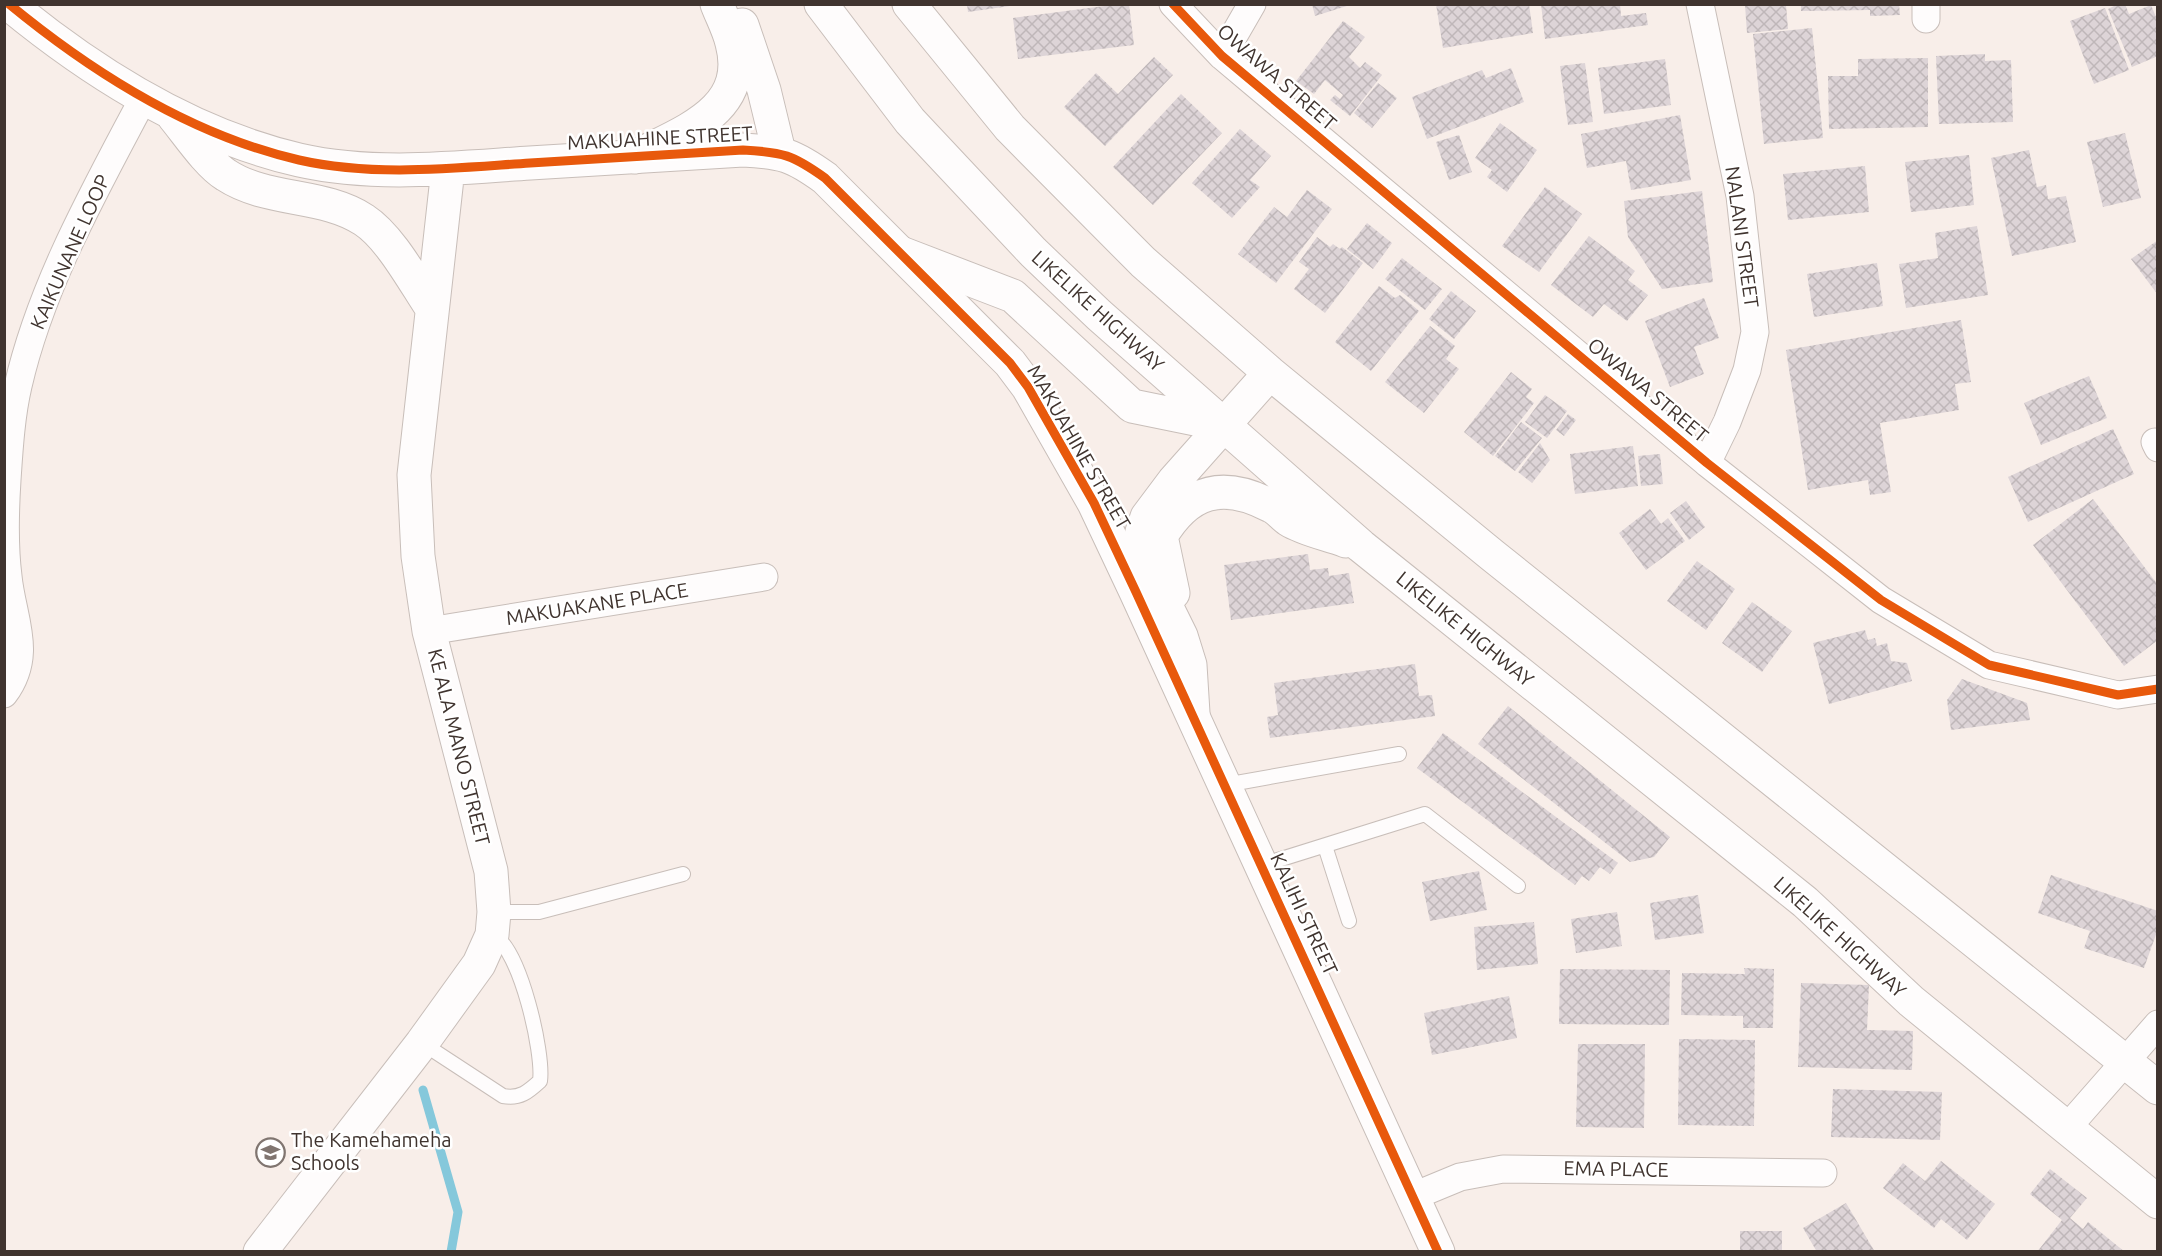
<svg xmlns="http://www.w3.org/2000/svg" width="2162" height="1256" viewBox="0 0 2162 1256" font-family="Ubuntu,sans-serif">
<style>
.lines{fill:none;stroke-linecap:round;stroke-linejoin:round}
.stream{stroke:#85c8db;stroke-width:9}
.building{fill:url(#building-cross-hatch)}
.service-casing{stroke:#c8beb9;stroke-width:16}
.minor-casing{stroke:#c8beb9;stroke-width:29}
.tertiary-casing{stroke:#c8beb9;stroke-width:35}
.trunk-casing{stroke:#c8beb9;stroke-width:35}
.service{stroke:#fefcfc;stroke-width:14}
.minor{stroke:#fefcfc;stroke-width:27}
.tertiary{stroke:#fefcfc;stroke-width:33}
.trunk{stroke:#fefcfc;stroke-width:33}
.cycleway-casing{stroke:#fff;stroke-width:13}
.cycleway{stroke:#e8590c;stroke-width:9}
.labels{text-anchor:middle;stroke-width:5;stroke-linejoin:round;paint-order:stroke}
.street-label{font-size:20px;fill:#40342f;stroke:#fff}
.poi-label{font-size:20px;fill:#40342f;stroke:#fff;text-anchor:start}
</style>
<defs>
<pattern id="building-cross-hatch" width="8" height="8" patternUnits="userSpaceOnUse" patternTransform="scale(1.5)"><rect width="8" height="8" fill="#ddd4d7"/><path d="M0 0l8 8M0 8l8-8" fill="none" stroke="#bfb7b9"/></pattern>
</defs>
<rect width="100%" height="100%" fill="#f8eee9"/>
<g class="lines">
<!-- stream -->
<path class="stream" d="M 423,1090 L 458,1212 L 451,1252"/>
</g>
<!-- building -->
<path class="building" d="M 967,4 L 1010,4 L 1010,6 L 968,12 Z
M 1120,4 L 1129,4 L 1134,45 L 1018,59 L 1013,18 Z
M 1312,4 L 1349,4 L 1350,5 L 1315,16 Z
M 1436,4 L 1529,4 L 1533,33 L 1443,48 Z
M 1541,4 L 1620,4 L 1621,16 L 1646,13 L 1648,25 L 1545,39 Z
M 1801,4 L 1899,4 L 1900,15 L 1870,16 L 1870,10 L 1801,11 Z
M 2118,4 L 2125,4 L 2129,14 L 2151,5 L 2158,22 L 2158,56 L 2132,67 L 2108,9 Z
M 1745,5 L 1786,5 L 1788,29 L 1747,33 Z
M 2105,8 L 2129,70 L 2094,84 L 2070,21 Z
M 1343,21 L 1365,37 L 1349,57 L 1360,68 L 1365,62 L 1382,75 L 1350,116 L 1330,100 L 1335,95 L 1340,99 L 1343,95 L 1325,80 L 1314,94 L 1296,81 Z
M 1812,28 L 1823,138 L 1764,144 L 1753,34 Z
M 1985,54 L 1985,61 L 2011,60 L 2013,122 L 1939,124 L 1936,56 Z
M 1154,57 L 1173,75 L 1105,146 L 1064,107 L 1096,73 L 1118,94 Z
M 1928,58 L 1928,127 L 1829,129 L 1828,76 L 1858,76 L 1858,59 Z
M 1665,59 L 1671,105 L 1604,114 L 1598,68 Z
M 1585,63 L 1593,122 L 1568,125 L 1560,66 Z
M 1511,68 L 1524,102 L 1427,139 L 1412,97 L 1482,70 L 1486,78 Z
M 1378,83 L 1397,98 L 1372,128 L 1354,113 Z
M 1181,94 L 1222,133 L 1153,205 L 1113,167 Z
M 1680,115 L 1691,180 L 1631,190 L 1626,161 L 1587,168 L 1581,134 Z
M 1500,123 L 1537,150 L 1507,192 L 1487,177 L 1492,170 L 1475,158 Z
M 1240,129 L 1271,156 L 1250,180 L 1260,187 L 1232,218 L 1192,183 Z
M 2125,133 L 2141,198 L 2103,207 L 2087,142 Z
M 1459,135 L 1472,172 L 1449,180 L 1436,142 Z
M 2029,150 L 2037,187 L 2046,185 L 2048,199 L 2066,196 L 2076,242 L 2012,256 L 1991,158 Z
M 1969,155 L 1974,205 L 1911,212 L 1905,162 Z
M 1865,166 L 1869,212 L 1788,220 L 1783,174 Z
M 1545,187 L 1582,214 L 1539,272 L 1502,246 Z
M 1307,190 L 1332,209 L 1276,283 L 1238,254 L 1274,207 L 1287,217 Z
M 1702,191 L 1713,282 L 1662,289 L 1628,237 L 1624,201 Z
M 1367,223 L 1392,243 L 1373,269 L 1347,249 Z
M 1977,226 L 1988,295 L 1906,308 L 1899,264 L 1938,258 L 1935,233 Z
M 1589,236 L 1635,271 L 1628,280 L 1648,295 L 1627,321 L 1604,304 L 1593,317 L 1551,285 Z
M 1317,237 L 1330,247 L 1333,244 L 1340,249 L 1342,247 L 1363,263 L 1325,313 L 1294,289 L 1309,269 L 1299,262 Z
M 2158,240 L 2158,295 L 2131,259 Z
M 1402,258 L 1442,289 L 1425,310 L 1385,279 Z
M 1877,263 L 1883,306 L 1814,317 L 1807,274 Z
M 1379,286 L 1395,298 L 1400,295 L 1419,311 L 1371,371 L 1335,342 Z
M 1451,291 L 1476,311 L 1454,339 L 1429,319 Z
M 1704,298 L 1719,338 L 1694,347 L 1704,374 L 1670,387 L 1645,321 Z
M 1961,320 L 1971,382 L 1955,384 L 1959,410 L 1880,423 L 1891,492 L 1870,495 L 1868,480 L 1808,490 L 1786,350 Z
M 1430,326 L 1455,346 L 1446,359 L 1459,369 L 1424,413 L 1385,382 Z
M 1511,372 L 1532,389 L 1526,397 L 1534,403 L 1493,456 L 1464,432 Z
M 2089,376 L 2107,418 L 2041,445 L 2024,403 Z
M 1545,395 L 1567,411 L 1547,438 L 1525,422 Z
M 1568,414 L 1576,420 L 1564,436 L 1556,430 Z
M 1521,422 L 1542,438 L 1515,471 L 1495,456 Z
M 2113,429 L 2134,474 L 2028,522 L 2008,477 Z
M 1540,443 L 1550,460 L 1532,483 L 1518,472 Z
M 1633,446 L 1638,486 L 1575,494 L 1570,454 Z
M 1660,454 L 1663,484 L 1641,486 L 1638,456 Z
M 2093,499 L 2158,585 L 2158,640 L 2124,666 L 2033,545 Z
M 1686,501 L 1705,527 L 1689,540 L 1670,513 Z
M 1650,509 L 1661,524 L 1668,518 L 1685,541 L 1646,570 L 1619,533 Z
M 1308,554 L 1310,570 L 1328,568 L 1329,576 L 1349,573 L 1354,603 L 1231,620 L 1224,565 Z
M 1697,561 L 1735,589 L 1706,630 L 1667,601 Z
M 1752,602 L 1792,631 L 1762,672 L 1722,643 Z
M 1865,630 L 1868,640 L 1875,638 L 1877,646 L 1887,643 L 1891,661 L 1907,663 L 1912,681 L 1829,704 L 1813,643 Z
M 1415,664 L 1419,696 L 1432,695 L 1435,716 L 1270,738 L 1267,717 L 1278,715 L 1274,683 Z
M 1962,679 L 2027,703 L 2030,720 L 1951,730 L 1947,700 Z
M 1508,706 L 1670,837 L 1654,857 L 1630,862 L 1478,744 Z
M 1443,733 L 1618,863 L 1610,874 L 1600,867 L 1589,881 L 1582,876 L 1575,885 L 1417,768 Z
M 1479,871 L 1487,910 L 1430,921 L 1422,882 Z
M 2051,875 L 2158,911 L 2158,929 L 2144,968 L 2084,948 L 2090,931 L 2038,913 Z
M 1698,895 L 1704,933 L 1655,940 L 1650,903 Z
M 1617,912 L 1622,946 L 1576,953 L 1571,919 Z
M 1534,922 L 1538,964 L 1477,970 L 1474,927 Z
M 1744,968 L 1774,969 L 1773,1028 L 1743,1028 L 1743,1016 L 1681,1015 L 1682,973 L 1745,974 Z
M 1560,969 L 1670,970 L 1669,1025 L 1559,1024 Z
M 1801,983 L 1869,985 L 1867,1030 L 1913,1031 L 1912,1070 L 1798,1067 Z
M 1509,996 L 1517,1038 L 1432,1055 L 1424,1013 Z
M 1679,1039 L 1755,1040 L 1754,1126 L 1678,1125 Z
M 1578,1044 L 1645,1044 L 1644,1128 L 1576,1127 Z
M 1833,1089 L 1942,1092 L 1940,1140 L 1831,1137 Z
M 1941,1161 L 1995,1204 L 1967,1240 L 1941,1219 L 1934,1228 L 1883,1188 L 1903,1163 L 1925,1181 Z
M 2050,1169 L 2087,1198 L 2070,1218 L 2083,1229 L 2088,1222 L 2125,1252 L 2037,1252 L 2062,1220 L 2030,1194 Z
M 1846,1203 L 1875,1252 L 1817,1252 L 1803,1228 Z
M 1740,1231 L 1782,1231 L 1782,1252 L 1740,1252 Z"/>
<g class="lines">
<defs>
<path id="service" d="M 1225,785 L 1399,754
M 1325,846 L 1349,921
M 1262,865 L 1425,814 L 1518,886
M 494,912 L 539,912 L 683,874
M 422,1043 L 503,1096 C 520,1099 528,1092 540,1081 C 544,1053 520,948 493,935"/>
<path id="minor" d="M 1173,4 L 1222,56 L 1707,463 L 1881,600 L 1989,665 L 2118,695 L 2158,689
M 1700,4 L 1740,196 L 1755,332 L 1747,370 L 1727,422 L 1707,463
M 1926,19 L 1926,4
M 1222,56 L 1252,4
M 2155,442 L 2158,448
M 429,631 L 764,577
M 4,694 C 34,654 12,618 8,576 C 4,545 5,512 7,480 C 9,450 11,416 18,386 C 41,285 95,190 143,99
M 2066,1129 L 2158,1024
M 1414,1196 L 1460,1177 L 1503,1169 L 1823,1173"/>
<path id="tertiary" d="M 9,4 C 94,74 191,135 299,160 C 374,177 454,168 530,163 C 601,159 672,155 743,150 C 783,152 793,155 825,178 L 1010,363 L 1028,387 L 1094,503 L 1136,592 L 1438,1252
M 174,117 C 188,134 208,164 226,175 C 267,202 323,193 364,220 C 390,237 413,280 431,307
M 260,1252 L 422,1043 L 479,964 L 492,935 L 494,912 L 491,871 L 429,631 L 418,556 L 414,475 L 448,169"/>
<path id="trunk" d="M 821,4 L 910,121 L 1033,252 L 1099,315 L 1361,546 L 1805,902 L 1911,1001 L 2158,1202
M 909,4 L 1010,128 L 1143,262 L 1270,373 L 1492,555 L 2158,1088
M 742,25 L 764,90 L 779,152
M 635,157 C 682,132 750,111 732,43 C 729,30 722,17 717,4
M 901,253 L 1013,296 L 1132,406 L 1225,425
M 1173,593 L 1161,536 C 1188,491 1222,480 1271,506 C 1278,509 1283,516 1289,520 C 1305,530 1328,534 1346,541
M 1193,713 L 1190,665 L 1181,636 L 1138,549 L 1142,532 L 1147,517 L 1174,481 L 1270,373"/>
</defs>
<!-- service casing -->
<use href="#service" class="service-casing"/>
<!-- minor casing -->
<use href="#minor" class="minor-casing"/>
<!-- tertiary casing -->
<use href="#tertiary" class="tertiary-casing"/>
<!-- trunk casing -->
<use href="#trunk" class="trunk-casing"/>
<!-- service -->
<use href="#service" class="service"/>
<!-- minor -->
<use href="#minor" class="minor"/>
<!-- tertiary -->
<use href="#tertiary" class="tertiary"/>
<!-- trunk -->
<use href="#trunk" class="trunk"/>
<defs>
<path id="cycleway" d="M 9,4 C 94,74 191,135 299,160 C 374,177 454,168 530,163 C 601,159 672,155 743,150 C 783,152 793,155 825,178 L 1010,363 L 1028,387 L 1094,503 L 1136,592 L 1438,1252
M 1173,4 L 1222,56 L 1707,463 L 1881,600 L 1989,665 L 2118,695 L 2158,689"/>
</defs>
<!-- cycleway casing -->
<use href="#cycleway" class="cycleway-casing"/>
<!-- cycleway -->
<use href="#cycleway" class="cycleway"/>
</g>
<!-- icons -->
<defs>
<symbol id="school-ring" viewBox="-11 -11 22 22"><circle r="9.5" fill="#fff" stroke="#807570" stroke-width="1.5"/><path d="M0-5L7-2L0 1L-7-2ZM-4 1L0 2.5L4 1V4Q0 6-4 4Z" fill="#807570"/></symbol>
</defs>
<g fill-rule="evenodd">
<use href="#school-ring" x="254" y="1136" width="33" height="33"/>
</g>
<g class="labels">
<!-- street labels -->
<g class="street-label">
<text transform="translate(1277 77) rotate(41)" y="7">OWAWA STREET</text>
<text transform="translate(660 138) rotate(-3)" y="7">MAKUAHINE STREET</text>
<text transform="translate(1742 237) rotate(82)" y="7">NALANI STREET</text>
<text transform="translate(70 252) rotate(-66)" y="7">KAIKUNANE LOOP</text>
<text transform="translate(1098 311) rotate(42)" y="7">LIKELIKE HIGHWAY</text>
<text transform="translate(1648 390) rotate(40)" y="7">OWAWA STREET</text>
<text transform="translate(1079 447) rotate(60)" y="7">MAKUAHINE STREET</text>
<text transform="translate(597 604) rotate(-9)" y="7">MAKUAKANE PLACE</text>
<text transform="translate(1465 629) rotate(39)" y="7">LIKELIKE HIGHWAY</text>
<text transform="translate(459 747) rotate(76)" y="7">KE ALA MANO STREET</text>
<text transform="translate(1304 914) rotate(65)" y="7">KALIHI STREET</text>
<text transform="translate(1840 937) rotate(42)" y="7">LIKELIKE HIGHWAY</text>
<text transform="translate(1616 1169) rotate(1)" y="7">EMA PLACE</text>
</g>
<!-- poi labels -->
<g class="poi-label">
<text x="291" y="1147">The Kamehameha<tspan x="291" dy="23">Schools</tspan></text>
</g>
</g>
<!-- border -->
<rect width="2162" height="1256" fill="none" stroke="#40342f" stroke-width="12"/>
</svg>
